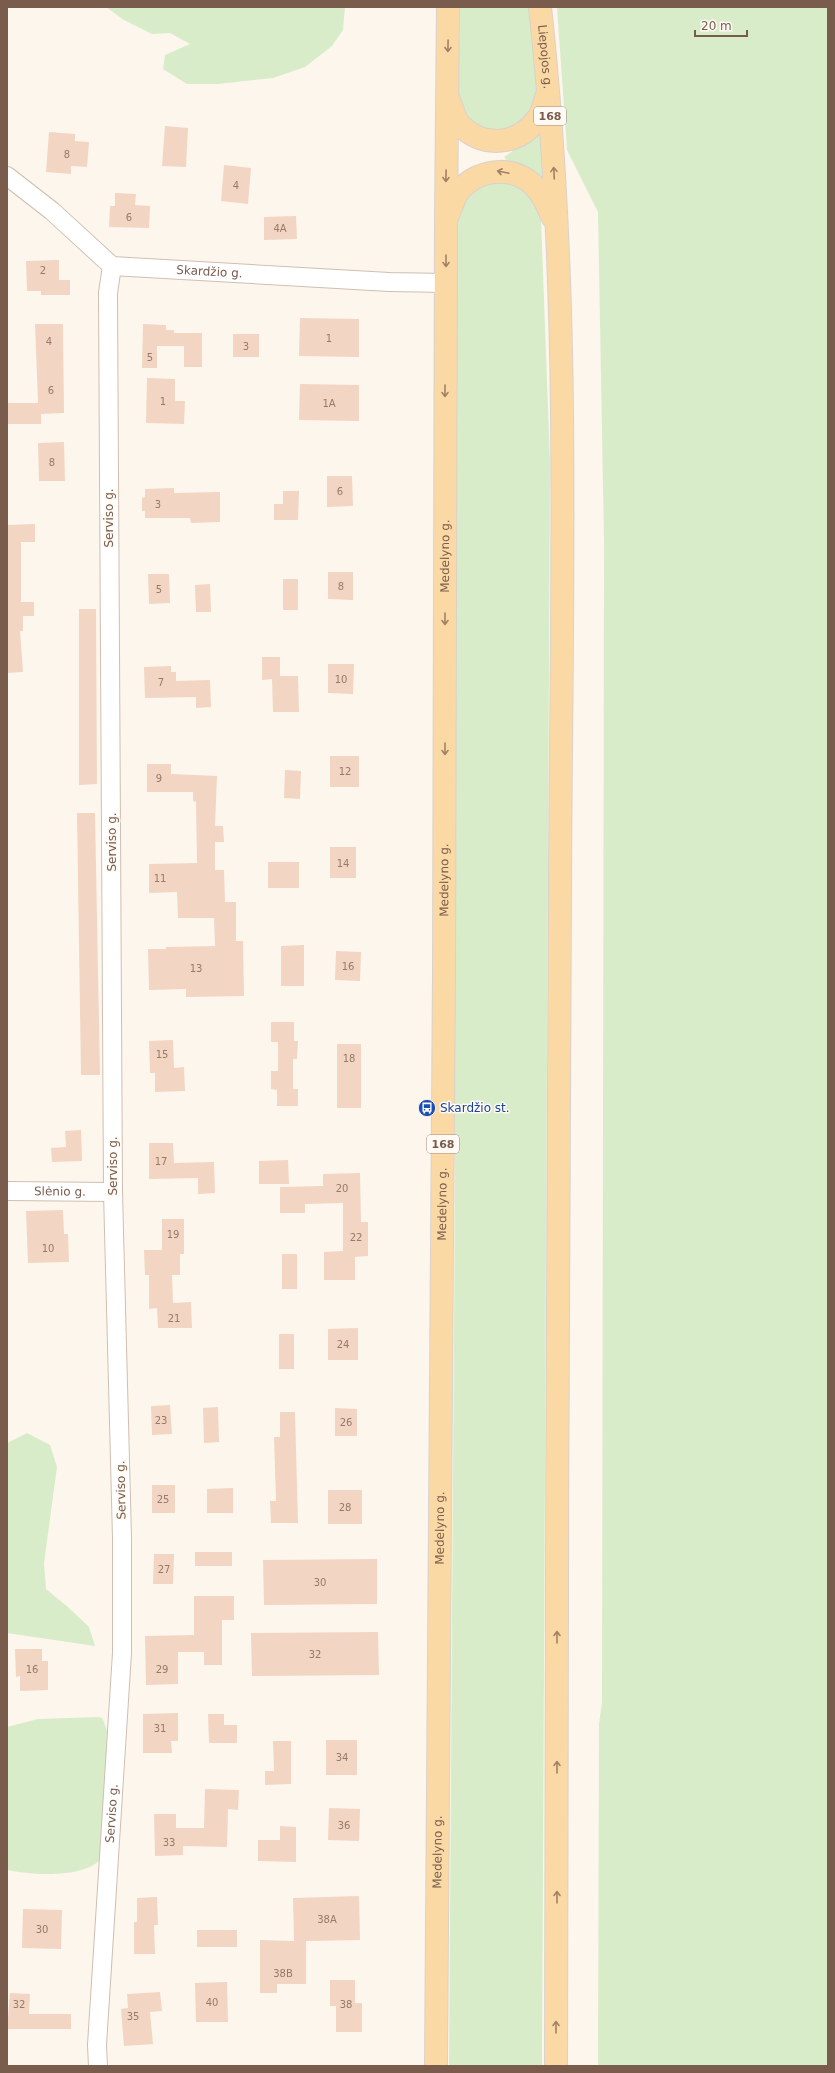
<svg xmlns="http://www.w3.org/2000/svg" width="835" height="2073" viewBox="0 0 835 2073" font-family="'DejaVu Sans',sans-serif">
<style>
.green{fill:#d8ecc9}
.building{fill:#f3d5c3}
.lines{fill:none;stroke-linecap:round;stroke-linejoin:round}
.street-casing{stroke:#d1beb0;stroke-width:20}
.primary-casing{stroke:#dad1cd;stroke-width:24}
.street{stroke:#fff;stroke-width:18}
.primary{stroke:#fbd9a5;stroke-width:22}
.oneway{stroke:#a18267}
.labels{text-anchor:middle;stroke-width:3;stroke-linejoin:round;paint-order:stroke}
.number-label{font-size:10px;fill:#987a6a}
.shield{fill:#fffaf3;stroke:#a28b7f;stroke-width:1}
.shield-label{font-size:11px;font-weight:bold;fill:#7a5c4d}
.street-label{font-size:12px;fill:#7a5c4d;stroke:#fffaf3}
.transit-label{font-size:12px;fill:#164399;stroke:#fffaf3;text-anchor:start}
</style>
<rect width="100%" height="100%" fill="#fdf6ec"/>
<!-- green -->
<path class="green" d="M 106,7 L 345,7 L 343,30 L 332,46 L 305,67 L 273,78 L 218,84 L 187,84 L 163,69 L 165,55 L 190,44 L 170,33 L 152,34 L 124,20 Z
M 460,7 L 531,7 L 539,89 L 529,119 L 499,133 L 467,124 L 458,96 Z
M 557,7 L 828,7 L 828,2066 L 598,2066 L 599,1724 L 602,1702 L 604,542 L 598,212 L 567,150 Z
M 542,127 L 546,181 L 535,173 L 507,161 L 504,157 L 528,141 Z
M 490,180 C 521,185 534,185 541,219 L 550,461 L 542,2066 L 449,2066 L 455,1185 L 454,722 L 457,275 L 458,217 L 469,193 Z
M 27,1433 L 50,1445 L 57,1467 L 44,1563 L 46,1589 L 68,1607 L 89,1627 L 95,1646 L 7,1633 L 7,1443 Z
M 100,1717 L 103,1719 L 107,1731 L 102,1858 C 84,1879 32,1875 7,1870 L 7,1727 L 38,1719 Z"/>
<!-- building -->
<path class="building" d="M 165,126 L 188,128 L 186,167 L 162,166 Z
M 49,132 L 75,134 L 75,141 L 89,142 L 87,167 L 71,166 L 71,174 L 46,172 Z
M 224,165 L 251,168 L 248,204 L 221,201 Z
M 115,193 L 136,194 L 135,205 L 150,206 L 149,228 L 109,227 L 110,206 L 115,206 Z
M 296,216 L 297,239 L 264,240 L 264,217 Z
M 59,260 L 59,280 L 70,280 L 70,295 L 41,295 L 41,291 L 27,291 L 26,261 Z
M 300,318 L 359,319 L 359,357 L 299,356 Z
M 35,324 L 63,324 L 64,413 L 41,414 L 41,424 L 7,424 L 7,403 L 38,403 Z
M 143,324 L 166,325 L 166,330 L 174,330 L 174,333 L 202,333 L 202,367 L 184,367 L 184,346 L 157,346 L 157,368 L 142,368 Z
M 233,334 L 259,334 L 259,357 L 233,357 Z
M 147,378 L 175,379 L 175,401 L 185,401 L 184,424 L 146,423 Z
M 300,384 L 359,385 L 359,421 L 299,420 Z
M 64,442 L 65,481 L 39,481 L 38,443 Z
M 327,476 L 352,476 L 353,506 L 327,507 Z
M 174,488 L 174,493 L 220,492 L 220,522 L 191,523 L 190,518 L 145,518 L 145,511 L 142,511 L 142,498 L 145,497 L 145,489 Z
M 283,491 L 299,491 L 298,520 L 274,520 L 274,504 L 283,504 Z
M 35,524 L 35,542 L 21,542 L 21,602 L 34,602 L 34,616 L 23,616 L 23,631 L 20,631 L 23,672 L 7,673 L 7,525 Z
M 328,572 L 353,572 L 353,600 L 328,599 Z
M 148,574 L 169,574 L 170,603 L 149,604 Z
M 283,579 L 298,579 L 298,610 L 283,610 Z
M 210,584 L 211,612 L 196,612 L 195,585 Z
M 79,609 L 96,609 L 97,784 L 79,785 Z
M 262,657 L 280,657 L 280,676 L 298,676 L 299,712 L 273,712 L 272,679 L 262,680 Z
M 328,664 L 354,664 L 353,694 L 328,693 Z
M 171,666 L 171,672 L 176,672 L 176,681 L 210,680 L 211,707 L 196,708 L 196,697 L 145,698 L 144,667 Z
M 330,756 L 359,756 L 359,787 L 330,787 Z
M 147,764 L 171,764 L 171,774 L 217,776 L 215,826 L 223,826 L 224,842 L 215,842 L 215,870 L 224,870 L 225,902 L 236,902 L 236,941 L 243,941 L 244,996 L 186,997 L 186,989 L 149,990 L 148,949 L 166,949 L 166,947 L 215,946 L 214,918 L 178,918 L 177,892 L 149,893 L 149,864 L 197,863 L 196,802 L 193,801 L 193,792 L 147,792 Z
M 285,770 L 301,771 L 300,799 L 284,798 Z
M 77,813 L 95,813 L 100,1075 L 81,1075 Z
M 330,847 L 356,847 L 356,878 L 330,878 Z
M 268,862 L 299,862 L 299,888 L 268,888 Z
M 304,945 L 304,986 L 281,986 L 281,946 Z
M 336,951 L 361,952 L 360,981 L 335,980 Z
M 271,1022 L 294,1022 L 294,1041 L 298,1041 L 297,1059 L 293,1059 L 293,1089 L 298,1089 L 298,1106 L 277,1106 L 277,1090 L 271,1089 L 271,1071 L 278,1071 L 278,1042 L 271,1042 Z
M 173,1040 L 174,1068 L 184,1067 L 185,1091 L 155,1092 L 155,1073 L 150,1073 L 149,1041 Z
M 337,1044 L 361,1044 L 361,1108 L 337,1108 Z
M 81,1130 L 82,1161 L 52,1162 L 51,1148 L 66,1147 L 65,1131 Z
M 149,1143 L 173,1143 L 174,1163 L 214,1162 L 215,1193 L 198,1194 L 198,1178 L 149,1179 Z
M 288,1160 L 289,1184 L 259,1184 L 259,1161 Z
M 360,1173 L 361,1222 L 368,1222 L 368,1256 L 355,1257 L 355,1280 L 324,1280 L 324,1252 L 343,1251 L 343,1203 L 305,1204 L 305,1213 L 280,1213 L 280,1187 L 323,1186 L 323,1174 Z
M 63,1210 L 64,1234 L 68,1234 L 69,1262 L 28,1263 L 26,1211 Z
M 162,1219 L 184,1219 L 184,1254 L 180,1254 L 180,1275 L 172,1275 L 173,1303 L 191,1302 L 192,1328 L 158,1328 L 157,1308 L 149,1309 L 149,1275 L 145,1275 L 144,1250 L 162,1250 Z
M 282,1254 L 297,1254 L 297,1289 L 282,1289 Z
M 358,1328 L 358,1360 L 328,1360 L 328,1329 Z
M 279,1334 L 294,1334 L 294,1369 L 279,1369 Z
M 170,1405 L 172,1434 L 152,1435 L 151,1406 Z
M 218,1407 L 219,1442 L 204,1443 L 203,1408 Z
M 335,1408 L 357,1409 L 357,1436 L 335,1436 Z
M 280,1412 L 295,1412 L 298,1523 L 271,1523 L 270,1501 L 276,1501 L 274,1437 L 280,1437 Z
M 152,1485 L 175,1485 L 175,1513 L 152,1513 Z
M 233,1488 L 233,1513 L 207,1513 L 207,1489 Z
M 328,1490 L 362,1490 L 362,1524 L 328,1524 Z
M 195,1552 L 232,1552 L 232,1566 L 195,1566 Z
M 154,1554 L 174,1554 L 173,1584 L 153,1584 Z
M 377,1559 L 377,1604 L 264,1605 L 263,1560 Z
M 194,1596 L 234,1596 L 234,1620 L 222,1620 L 222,1665 L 204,1665 L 204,1652 L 178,1652 L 178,1684 L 146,1685 L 145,1636 L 194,1635 Z
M 378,1632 L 379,1675 L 252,1676 L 251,1633 Z
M 15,1649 L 42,1649 L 42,1661 L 48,1661 L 48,1690 L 20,1691 L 20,1676 L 16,1677 Z
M 178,1713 L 178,1741 L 171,1741 L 172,1753 L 143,1753 L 143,1714 Z
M 208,1714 L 224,1714 L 224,1725 L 237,1725 L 237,1743 L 209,1743 Z
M 326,1740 L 357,1740 L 357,1775 L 326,1775 Z
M 273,1741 L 291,1741 L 291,1784 L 265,1785 L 265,1771 L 274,1771 Z
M 205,1789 L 239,1790 L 238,1810 L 228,1809 L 227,1847 L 183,1846 L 183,1855 L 155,1856 L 154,1814 L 176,1814 L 176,1828 L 204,1828 Z
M 329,1808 L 360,1809 L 359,1841 L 328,1840 Z
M 280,1826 L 296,1827 L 296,1862 L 258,1861 L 258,1840 L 280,1840 Z
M 359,1896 L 360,1940 L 306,1941 L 306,1984 L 277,1984 L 277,1993 L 260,1993 L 260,1940 L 294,1941 L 293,1898 Z
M 157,1897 L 158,1925 L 154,1925 L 155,1954 L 134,1954 L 134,1922 L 137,1922 L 137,1898 Z
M 23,1909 L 62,1910 L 61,1949 L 22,1948 Z
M 197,1930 L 237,1930 L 237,1947 L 197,1947 Z
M 330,1980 L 355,1980 L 355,2003 L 362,2003 L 362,2032 L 336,2032 L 336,2006 L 330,2006 Z
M 227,1982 L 228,2022 L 196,2022 L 195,1983 Z
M 160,1992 L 162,2011 L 150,2012 L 153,2044 L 124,2046 L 121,2009 L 128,2008 L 127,1994 Z
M 10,1993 L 30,1994 L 29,2014 L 71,2014 L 71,2029 L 7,2029 Z"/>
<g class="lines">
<defs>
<g id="street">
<path id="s1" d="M 7,176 L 52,211 L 112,266 L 389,282 L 446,283"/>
<path id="s2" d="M 7,1191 L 113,1192"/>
<path id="s3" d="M 98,2066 L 97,2045 L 122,1653 L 122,1538 L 113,1192 L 108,293 L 112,266"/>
</g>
<g id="primary">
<path id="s4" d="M 540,7 C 572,298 561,594 560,886 C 557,1279 557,1673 556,2066"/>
<path d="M 449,100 C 452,107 455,120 460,125 C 484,149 519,145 538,118 C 543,112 544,102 547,95"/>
<path d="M 448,215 C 451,208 454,198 458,192 C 480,166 520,164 540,193 C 546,201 549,210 553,218"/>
<path id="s5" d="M 436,2066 L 444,975 L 446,222 L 448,7"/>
</g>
</defs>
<!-- street casing -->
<use href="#street" class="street-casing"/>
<!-- primary casing -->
<use href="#primary" class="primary-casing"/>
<!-- street -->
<use href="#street" class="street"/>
<!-- primary -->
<use href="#primary" class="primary"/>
</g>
<!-- one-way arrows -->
<defs><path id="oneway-shaft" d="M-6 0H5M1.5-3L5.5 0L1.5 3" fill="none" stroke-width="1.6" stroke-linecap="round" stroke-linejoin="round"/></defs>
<g class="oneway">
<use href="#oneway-shaft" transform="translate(448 46) rotate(91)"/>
<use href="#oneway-shaft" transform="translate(503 172) rotate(-168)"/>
<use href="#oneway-shaft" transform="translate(554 173) rotate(-93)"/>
<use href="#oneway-shaft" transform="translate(446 176) rotate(91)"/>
<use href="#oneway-shaft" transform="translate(446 261) rotate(90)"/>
<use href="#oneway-shaft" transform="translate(445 391) rotate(90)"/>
<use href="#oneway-shaft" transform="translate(445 619) rotate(90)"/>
<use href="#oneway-shaft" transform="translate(445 749) rotate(90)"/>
<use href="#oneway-shaft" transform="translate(557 1637) rotate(-90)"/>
<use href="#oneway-shaft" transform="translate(557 1767) rotate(-90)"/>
<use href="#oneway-shaft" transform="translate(557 1897) rotate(-90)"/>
<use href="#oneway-shaft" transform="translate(556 2027) rotate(-90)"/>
</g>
<!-- icons -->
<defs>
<symbol id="bus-disc" viewBox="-11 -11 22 22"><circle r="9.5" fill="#1a4fb4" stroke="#fffaf3"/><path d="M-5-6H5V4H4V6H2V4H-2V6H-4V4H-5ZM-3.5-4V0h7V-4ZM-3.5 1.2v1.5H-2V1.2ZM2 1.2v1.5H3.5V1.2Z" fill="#fff"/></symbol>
</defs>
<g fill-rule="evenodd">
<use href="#bus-disc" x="417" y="1098" width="20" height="20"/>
</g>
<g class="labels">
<!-- number labels -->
<g class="number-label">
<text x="67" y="158">8</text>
<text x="236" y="189">4</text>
<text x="129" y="221">6</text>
<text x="280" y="232">4A</text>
<text x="43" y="274">2</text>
<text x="329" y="342">1</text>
<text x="49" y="345">4</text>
<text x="246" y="350">3</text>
<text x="150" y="361">5</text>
<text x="51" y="394">6</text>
<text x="163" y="405">1</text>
<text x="329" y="407">1A</text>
<text x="52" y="466">8</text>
<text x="340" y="495">6</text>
<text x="158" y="508">3</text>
<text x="341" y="590">8</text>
<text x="159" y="593">5</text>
<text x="341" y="683">10</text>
<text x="161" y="686">7</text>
<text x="345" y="775">12</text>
<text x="159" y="782">9</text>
<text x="343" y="867">14</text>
<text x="160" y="882">11</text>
<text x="348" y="970">16</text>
<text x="196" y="972">13</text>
<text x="162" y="1058">15</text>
<text x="349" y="1062">18</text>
<text x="161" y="1165">17</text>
<text x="342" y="1192">20</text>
<text x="173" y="1238">19</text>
<text x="356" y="1241">22</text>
<text x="48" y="1252">10</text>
<text x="174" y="1322">21</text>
<text x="343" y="1348">24</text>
<text x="161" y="1424">23</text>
<text x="346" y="1426">26</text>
<text x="163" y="1503">25</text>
<text x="345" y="1511">28</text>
<text x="164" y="1573">27</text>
<text x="320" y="1586">30</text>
<text x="315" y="1658">32</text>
<text x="32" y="1673">16</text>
<text x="162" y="1673">29</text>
<text x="160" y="1732">31</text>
<text x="342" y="1761">34</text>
<text x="344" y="1829">36</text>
<text x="169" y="1846">33</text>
<text x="327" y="1923">38A</text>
<text x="42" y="1933">30</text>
<text x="283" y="1977">38B</text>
<text x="212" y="2006">40</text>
<text x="19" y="2008">32</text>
<text x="346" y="2008">38</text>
<text x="133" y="2020">35</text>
</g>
<!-- shield labels -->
<g class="shield">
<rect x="534" y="107" width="32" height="18" rx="3"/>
<rect x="427" y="1135" width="32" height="18" rx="3"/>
</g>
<g class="shield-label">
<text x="550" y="120">168</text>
<text x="443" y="1148">168</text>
</g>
<!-- street labels -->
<g class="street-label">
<text dy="4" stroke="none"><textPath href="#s4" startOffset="50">Liepojos g.</textPath></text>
<text dy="4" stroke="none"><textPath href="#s1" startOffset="236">Skardžio g.</textPath></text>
<text transform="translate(109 518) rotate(-90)" y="4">Serviso g.</text>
<text dy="4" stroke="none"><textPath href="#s5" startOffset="1510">Medelyno g.</textPath></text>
<text transform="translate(112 842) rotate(-90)" y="4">Serviso g.</text>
<text dy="4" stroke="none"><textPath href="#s5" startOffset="1186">Medelyno g.</textPath></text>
<text transform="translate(113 1166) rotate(-90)" y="4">Serviso g.</text>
<text dy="4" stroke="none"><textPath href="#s2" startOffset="53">Slėnio g.</textPath></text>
<text dy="4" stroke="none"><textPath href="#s5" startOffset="862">Medelyno g.</textPath></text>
<text transform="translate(121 1490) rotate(-91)" y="4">Serviso g.</text>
<text dy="4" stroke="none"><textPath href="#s5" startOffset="538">Medelyno g.</textPath></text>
<text dy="4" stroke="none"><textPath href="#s3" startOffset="253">Serviso g.</textPath></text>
<text dy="4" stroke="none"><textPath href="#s5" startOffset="214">Medelyno g.</textPath></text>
</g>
<!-- transit labels -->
<g class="transit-label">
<text x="440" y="1112">Skardžio st.</text>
</g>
</g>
<!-- border -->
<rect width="835" height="2073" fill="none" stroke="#7a5c4d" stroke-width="16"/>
<!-- scale -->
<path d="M695 30v6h52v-6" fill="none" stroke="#7a5c4d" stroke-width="2"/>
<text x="701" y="30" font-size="12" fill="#7a5c4d" stroke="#fffaf3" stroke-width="3" paint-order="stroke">20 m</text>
</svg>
